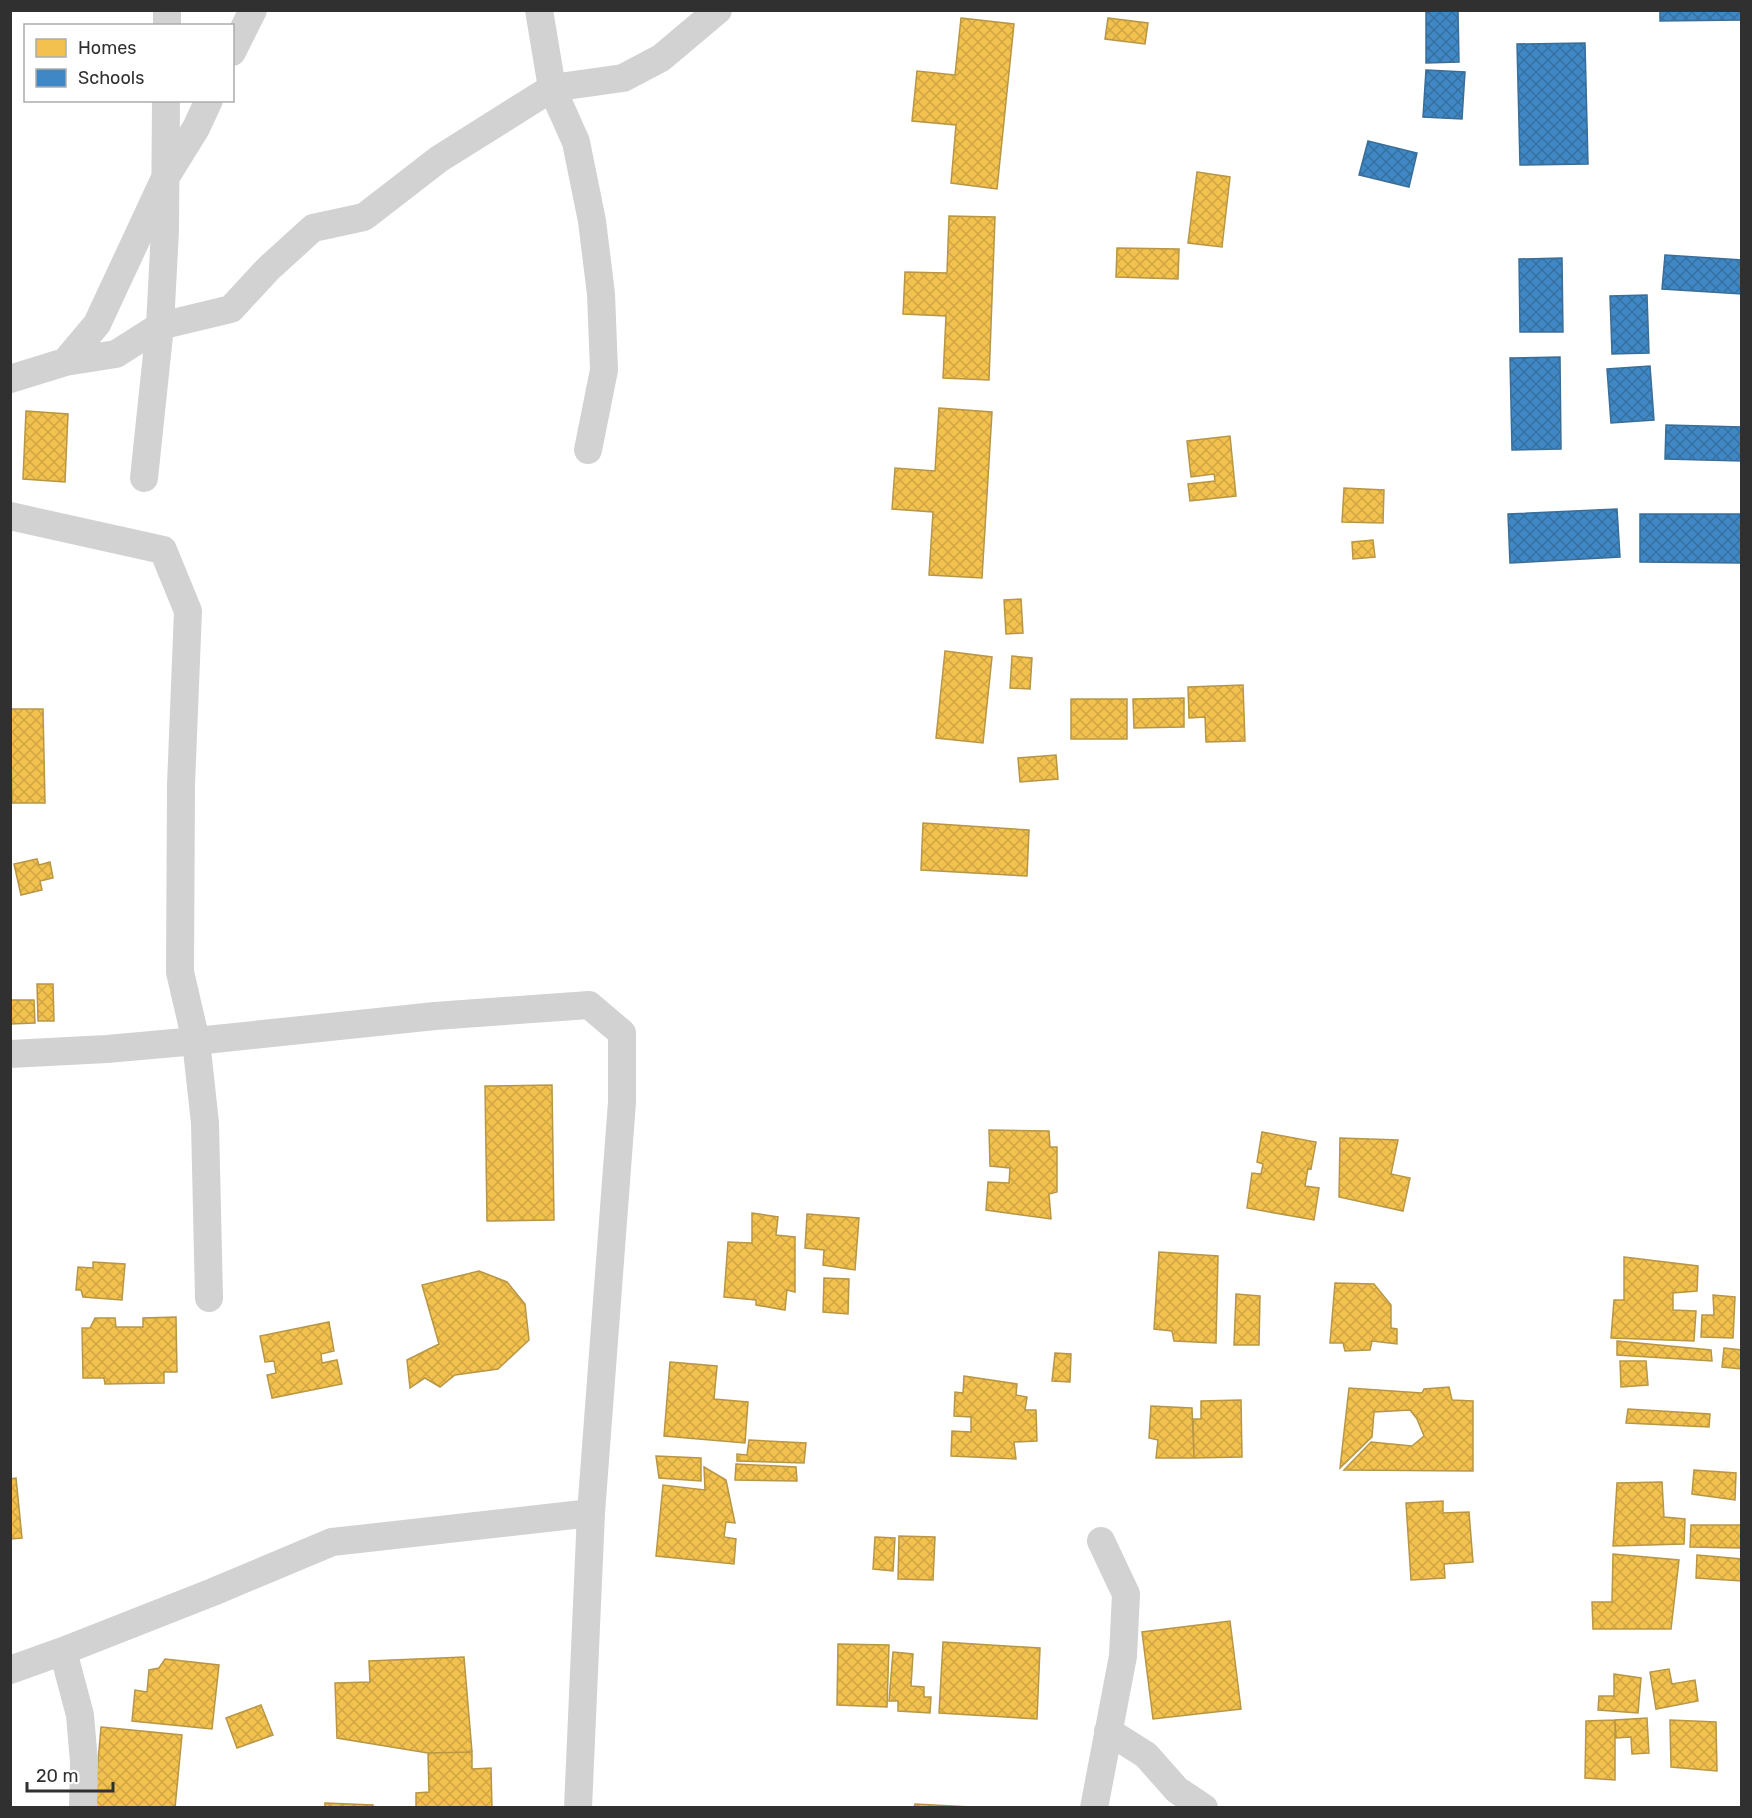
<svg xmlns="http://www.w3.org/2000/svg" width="1752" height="1818" viewBox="0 0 1752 1818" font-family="Rubik,sans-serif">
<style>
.homes{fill:url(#homes-cross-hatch);stroke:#b89645;stroke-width:1.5}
.schools{fill:url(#schools-cross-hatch);stroke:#3a6e98;stroke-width:1.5}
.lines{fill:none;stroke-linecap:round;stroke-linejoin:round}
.minor{stroke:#d2d2d2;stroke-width:28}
</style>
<defs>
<pattern id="homes-cross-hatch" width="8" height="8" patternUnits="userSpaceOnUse" patternTransform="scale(1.5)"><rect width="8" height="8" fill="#f2c14e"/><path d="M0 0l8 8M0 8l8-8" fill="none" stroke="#d0a644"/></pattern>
<pattern id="schools-cross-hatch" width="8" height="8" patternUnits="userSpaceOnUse" patternTransform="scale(1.5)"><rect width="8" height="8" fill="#3f88c5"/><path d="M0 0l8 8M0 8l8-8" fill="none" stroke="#3570a0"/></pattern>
</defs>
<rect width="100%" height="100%" fill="#fff"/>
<!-- homes -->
<path class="homes" d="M 961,18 L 1014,24 L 997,189 L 951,183 L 956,125 L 912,121 L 917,71 L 955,75 Z
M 1108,18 L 1148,23 L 1145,44 L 1105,39 Z
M 1197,172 L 1230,177 L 1222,247 L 1188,243 Z
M 949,216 L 995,217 L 989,380 L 943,378 L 946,316 L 903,314 L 905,272 L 947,273 Z
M 1117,248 L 1179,249 L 1178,279 L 1116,277 Z
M 939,408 L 992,412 L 982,578 L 929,575 L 933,512 L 892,509 L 895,468 L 935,471 Z
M 26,411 L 68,414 L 65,482 L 23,479 Z
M 1230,436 L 1236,496 L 1190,501 L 1188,484 L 1215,481 L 1214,474 L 1191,477 L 1187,441 Z
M 1344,488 L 1384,490 L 1383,523 L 1342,522 Z
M 1373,540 L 1375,557 L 1353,559 L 1352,542 Z
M 1021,599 L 1023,633 L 1006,634 L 1004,600 Z
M 945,651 L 992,657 L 983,743 L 936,738 Z
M 1012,656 L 1032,658 L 1030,689 L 1010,688 Z
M 1243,685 L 1245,741 L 1206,742 L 1205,717 L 1189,718 L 1188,687 Z
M 1184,698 L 1184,727 L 1134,728 L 1133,699 Z
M 1071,699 L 1127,699 L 1127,739 L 1071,739 Z
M 10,709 L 43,709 L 45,803 L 12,803 Z
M 1056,755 L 1058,779 L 1020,782 L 1018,758 Z
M 923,823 L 1029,830 L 1027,876 L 921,870 Z
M 37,859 L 39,865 L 50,862 L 53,878 L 40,881 L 42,890 L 21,895 L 14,864 Z
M 37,984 L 53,984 L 54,1021 L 38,1021 Z
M 10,1000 L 34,1000 L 35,1023 L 10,1024 Z
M 552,1085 L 554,1220 L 487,1221 L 485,1086 Z
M 989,1130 L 1049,1131 L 1050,1147 L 1057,1147 L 1057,1192 L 1049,1194 L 1051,1219 L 986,1210 L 988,1182 L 1009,1183 L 1010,1168 L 990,1166 Z
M 1262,1132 L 1316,1142 L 1311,1169 L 1308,1168 L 1305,1186 L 1319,1188 L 1314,1220 L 1247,1208 L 1252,1173 L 1261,1174 L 1263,1164 L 1257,1162 Z
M 1340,1138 L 1398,1140 L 1391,1174 L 1410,1178 L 1403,1211 L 1339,1197 Z
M 752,1213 L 778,1217 L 776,1235 L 795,1237 L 795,1292 L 787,1290 L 785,1310 L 756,1305 L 756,1300 L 724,1297 L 728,1242 L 752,1243 Z
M 807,1214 L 859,1218 L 855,1270 L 823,1265 L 824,1250 L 805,1248 Z
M 1159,1252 L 1218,1256 L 1216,1343 L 1174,1341 L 1172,1331 L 1154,1329 Z
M 1624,1257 L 1698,1266 L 1697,1291 L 1673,1293 L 1673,1310 L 1696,1311 L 1694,1341 L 1611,1338 L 1614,1300 L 1624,1300 Z
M 93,1262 L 125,1264 L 122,1300 L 83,1297 L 81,1290 L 76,1290 L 78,1267 L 93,1268 Z
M 479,1271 L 507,1282 L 525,1304 L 529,1340 L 498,1369 L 455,1375 L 440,1387 L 425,1378 L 410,1388 L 407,1360 L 439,1344 L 422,1285 Z
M 824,1278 L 849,1279 L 848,1314 L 823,1312 Z
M 1335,1283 L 1374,1284 L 1391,1305 L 1391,1328 L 1397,1329 L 1397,1344 L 1372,1341 L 1370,1350 L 1345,1351 L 1343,1343 L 1330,1343 Z
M 1236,1294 L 1260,1296 L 1259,1345 L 1234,1345 Z
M 1713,1295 L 1735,1297 L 1733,1338 L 1701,1337 L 1702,1315 L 1714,1315 Z
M 176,1317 L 177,1372 L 164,1372 L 164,1383 L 105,1384 L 104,1378 L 83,1378 L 82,1328 L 90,1328 L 95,1318 L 115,1318 L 116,1327 L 143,1327 L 143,1318 Z
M 329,1322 L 334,1351 L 321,1354 L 322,1363 L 337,1360 L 342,1384 L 272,1398 L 267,1375 L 276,1373 L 274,1361 L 265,1362 L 260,1336 Z
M 1617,1341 L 1711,1350 L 1712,1361 L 1617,1355 Z
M 1724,1348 L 1742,1350 L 1742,1369 L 1722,1367 Z
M 1055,1353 L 1071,1354 L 1070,1382 L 1052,1381 Z
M 1620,1361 L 1646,1361 L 1648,1385 L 1621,1387 Z
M 670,1362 L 717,1366 L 714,1399 L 748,1402 L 745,1443 L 664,1436 Z
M 964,1376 L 1017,1384 L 1016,1395 L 1027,1397 L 1025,1410 L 1036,1410 L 1037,1441 L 1014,1442 L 1016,1459 L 951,1456 L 952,1431 L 971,1432 L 971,1417 L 954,1416 L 955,1392 L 963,1393 Z
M 1449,1387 L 1452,1400 L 1473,1401 L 1473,1471 L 1344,1470 L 1371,1442 L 1412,1446 L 1424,1436 L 1417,1419 L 1410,1410 L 1374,1412 L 1372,1437 L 1340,1468 L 1349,1388 L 1422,1393 L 1424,1389 Z
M 1241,1400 L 1242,1457 L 1194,1458 L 1193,1419 L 1201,1419 L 1201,1401 Z
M 1151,1406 L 1192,1408 L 1194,1458 L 1156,1458 L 1158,1440 L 1149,1438 Z
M 1628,1409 L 1710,1414 L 1709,1427 L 1626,1423 Z
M 749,1440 L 806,1443 L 804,1463 L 737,1461 L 737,1454 L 747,1455 Z
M 656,1456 L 701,1458 L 701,1481 L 659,1478 Z
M 736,1464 L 796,1467 L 797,1481 L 735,1480 Z
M 704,1467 L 726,1480 L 735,1523 L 726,1522 L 724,1537 L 736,1539 L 734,1564 L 656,1556 L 663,1485 L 705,1490 Z
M 1694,1470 L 1736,1473 L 1735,1500 L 1692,1494 Z
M 16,1478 L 22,1538 L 10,1539 L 10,1479 Z
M 1662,1482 L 1664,1517 L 1685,1519 L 1684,1544 L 1613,1546 L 1617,1483 Z
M 1443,1501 L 1443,1513 L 1469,1512 L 1473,1562 L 1444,1564 L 1445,1578 L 1411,1580 L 1406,1503 Z
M 1691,1525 L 1742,1525 L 1742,1548 L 1690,1547 Z
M 899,1536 L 935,1537 L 933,1580 L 898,1579 Z
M 875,1537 L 895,1538 L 893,1571 L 873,1569 Z
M 1613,1554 L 1679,1560 L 1671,1629 L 1593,1629 L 1592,1602 L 1612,1602 Z
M 1697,1555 L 1742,1559 L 1742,1581 L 1696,1578 Z
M 1230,1621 L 1241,1709 L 1153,1719 L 1142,1632 Z
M 943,1642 L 1040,1648 L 1037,1719 L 939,1713 Z
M 838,1644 L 889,1645 L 887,1707 L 837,1705 Z
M 893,1652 L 913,1654 L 911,1686 L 924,1687 L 924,1697 L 931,1697 L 930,1713 L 898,1711 L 898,1701 L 889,1701 Z
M 464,1657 L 472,1752 L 428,1753 L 337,1738 L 335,1683 L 370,1682 L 369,1661 Z
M 165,1659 L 219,1665 L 212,1729 L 132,1721 L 135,1690 L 147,1692 L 149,1670 L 159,1668 Z
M 1669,1669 L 1672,1684 L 1695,1680 L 1698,1701 L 1656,1709 L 1650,1672 Z
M 1614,1674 L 1641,1678 L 1638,1713 L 1598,1710 L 1599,1696 L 1614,1696 Z
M 261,1705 L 273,1735 L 237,1748 L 226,1718 Z
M 1647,1718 L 1649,1753 L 1632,1754 L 1631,1737 L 1616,1738 L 1615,1720 Z
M 1615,1720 L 1615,1780 L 1585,1778 L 1586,1721 Z
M 1670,1720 L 1716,1722 L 1717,1771 L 1671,1767 Z
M 101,1727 L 182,1735 L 175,1808 L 94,1807 Z
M 472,1752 L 472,1769 L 491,1768 L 492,1808 L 416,1808 L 416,1793 L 429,1792 L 428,1753 Z
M 325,1803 L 373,1805 L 373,1808 L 325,1808 Z
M 915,1804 L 989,1808 L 914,1808 Z"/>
<!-- schools -->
<path class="schools" d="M 1426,10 L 1458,10 L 1459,62 L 1426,63 Z
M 1660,10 L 1742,10 L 1742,20 L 1660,21 Z
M 1585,43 L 1588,164 L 1520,165 L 1517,44 Z
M 1426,70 L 1465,72 L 1462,119 L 1423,117 Z
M 1368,141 L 1417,153 L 1409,187 L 1359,175 Z
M 1665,255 L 1742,260 L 1742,294 L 1662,289 Z
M 1562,258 L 1563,332 L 1520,332 L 1519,259 Z
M 1647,295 L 1649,353 L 1612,354 L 1610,296 Z
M 1560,357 L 1561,449 L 1512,450 L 1510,358 Z
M 1650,366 L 1654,420 L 1611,423 L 1607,369 Z
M 1666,425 L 1742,427 L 1742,461 L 1665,459 Z
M 1617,509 L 1620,557 L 1510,563 L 1508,514 Z
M 1640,514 L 1742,514 L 1742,563 L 1640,562 Z"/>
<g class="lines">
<!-- minor -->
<path class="minor" d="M 167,10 L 167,26
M 539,10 L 552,88 L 576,142 L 592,221 L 601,294 L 604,370 L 588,450
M 232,52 L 253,10
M 65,362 L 97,324 L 165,178 L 196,128 L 209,100
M 10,379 L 65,362 L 116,354 L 160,326 L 231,309 L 268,269 L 313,228 L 364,217 L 439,159 L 552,88 L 623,78 L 661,58 L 718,10
M 144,478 L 160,326 L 165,230 L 166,100
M 10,516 L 163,550 L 188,611 L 181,785 L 180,972 L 196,1041 L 205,1123 L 209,1298
M 10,1054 L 107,1049 L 196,1041 L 435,1016 L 589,1005 L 622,1033 L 622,1102 L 591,1513 L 578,1808
M 63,1651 L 213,1592 L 332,1542 L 591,1513
M 10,1670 L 63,1651 L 80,1715 L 84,1762 L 83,1808
M 1108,1731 L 1146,1755 L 1177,1790 L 1204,1808
M 1094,1808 L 1123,1656 L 1126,1594 L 1101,1541"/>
</g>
<!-- border -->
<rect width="1752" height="1818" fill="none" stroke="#303030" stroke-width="24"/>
<!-- legend -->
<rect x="24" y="24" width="210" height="78" fill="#ffffff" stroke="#acacac" stroke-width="1.5"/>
<rect x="36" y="39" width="30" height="18" fill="#f2c14e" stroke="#acacac" stroke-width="1.5"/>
<text x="78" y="54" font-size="18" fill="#303030">Homes</text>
<rect x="36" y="69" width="30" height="18" fill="#3f88c5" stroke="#acacac" stroke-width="1.5"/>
<text x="78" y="84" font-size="18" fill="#303030">Schools</text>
<!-- scale -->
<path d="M27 1782v9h86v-9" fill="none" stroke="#303030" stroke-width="3"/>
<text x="36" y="1782" font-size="18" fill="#303030" stroke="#ffffff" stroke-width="4.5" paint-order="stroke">20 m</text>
</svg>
